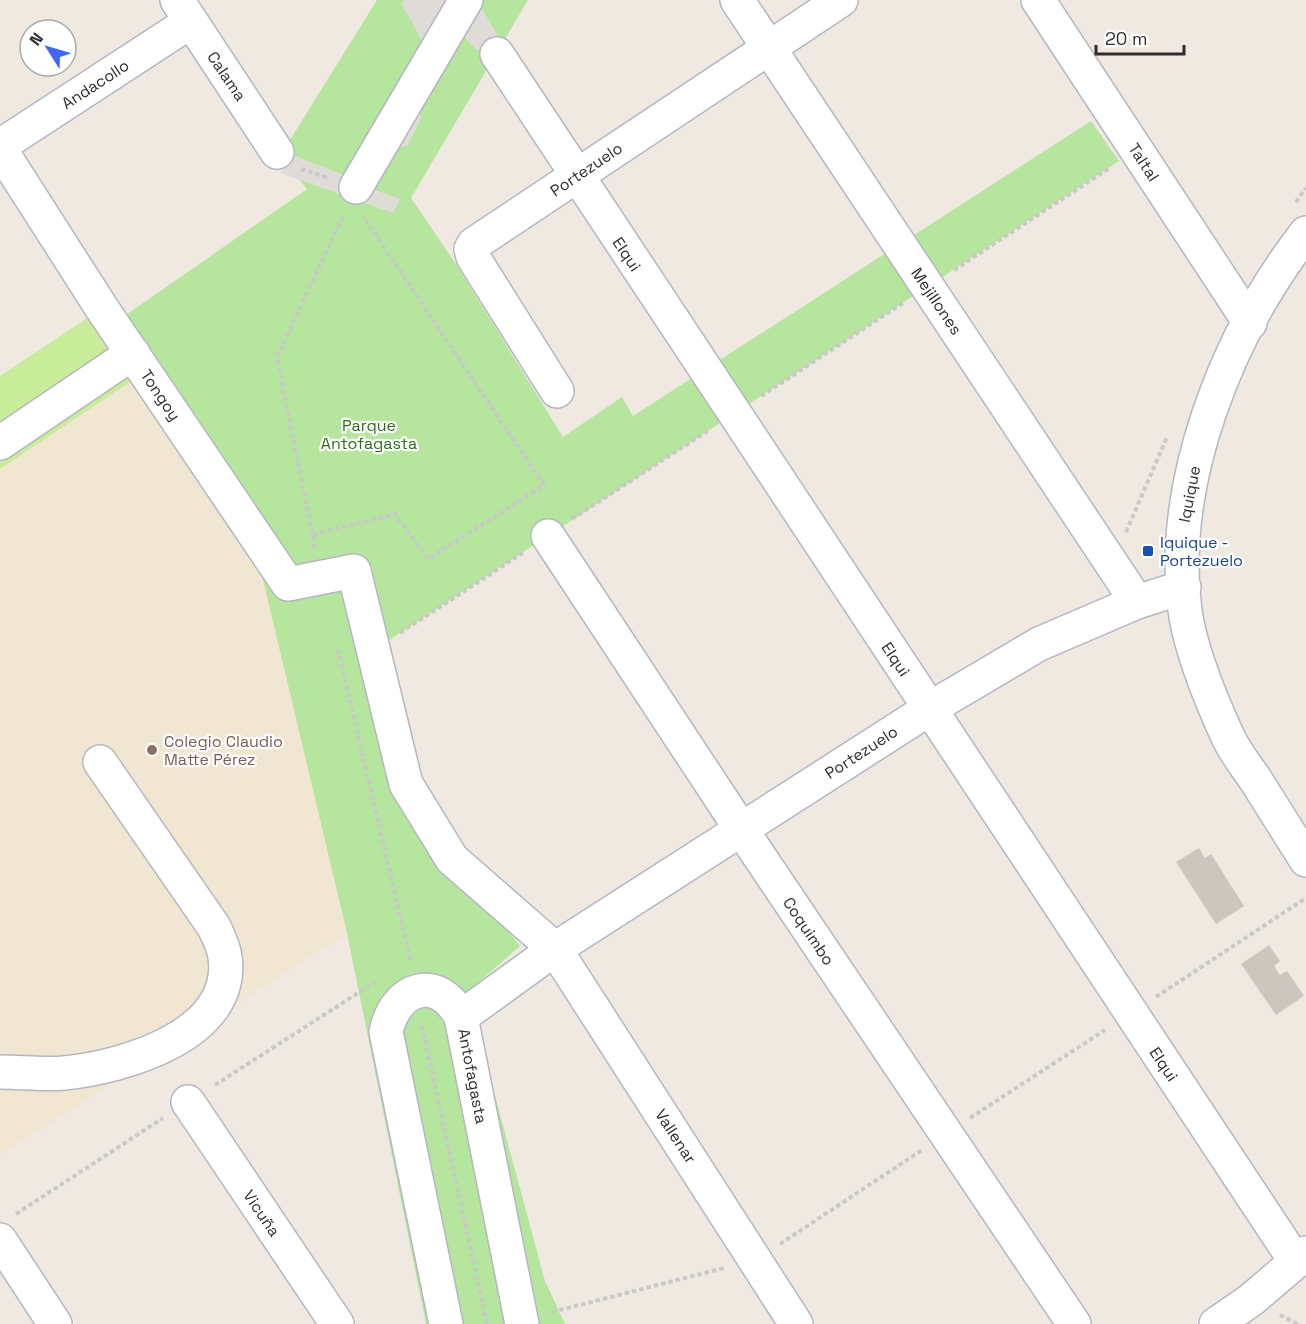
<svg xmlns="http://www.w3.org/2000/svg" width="1306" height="1324" viewBox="0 0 1306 1324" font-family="'Space Grotesk',sans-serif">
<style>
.education{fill:#f0e6d1}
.green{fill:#b6e59e}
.pitch{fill:#c9ec9a}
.plaza{fill:#dfdcd8}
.building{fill:#cbc7bf}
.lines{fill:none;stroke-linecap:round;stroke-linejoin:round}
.minor-casing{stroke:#b4b7c1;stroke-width:36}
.path{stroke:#c9c9c9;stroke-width:4;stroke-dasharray:4.5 3;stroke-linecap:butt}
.minor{stroke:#fff;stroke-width:33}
.transit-dot{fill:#1a4fb4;stroke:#fff;stroke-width:2}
.education-dot{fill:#8d6e63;stroke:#fff;stroke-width:2}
.labels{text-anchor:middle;stroke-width:4.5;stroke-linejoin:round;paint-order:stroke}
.street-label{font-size:16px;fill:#2e2e2e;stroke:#fff}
.park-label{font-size:16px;fill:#2c6e1b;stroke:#fff}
.transit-label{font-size:16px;fill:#164399;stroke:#fff;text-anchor:start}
.education-label{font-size:16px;fill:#785e54;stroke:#fff;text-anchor:start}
</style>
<rect width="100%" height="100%" fill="#efe9e1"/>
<!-- education -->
<path class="education" d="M 136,378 L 260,567 L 347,933 L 0,1155 L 0,469 Z"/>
<!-- green -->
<path class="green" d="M 377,0 L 528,0 L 411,198 L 454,261 L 563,437 L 622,397 L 633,416 L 1091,121 L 1119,161 L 374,650 L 406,784 L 452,859 L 520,946 L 467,992 L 545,1281 L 565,1324 L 426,1324 L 347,933 L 260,567 L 113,324 L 307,189 L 280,156 Z"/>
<!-- pitch -->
<path class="pitch" d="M 92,315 L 136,378 L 0,469 L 0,376 Z"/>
<!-- plaza -->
<path class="plaza" d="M 405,0 L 477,0 L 498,36 L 477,51 L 459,31 L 411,109 L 422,117 L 407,146 L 388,149 L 367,187 L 400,199 L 393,213 L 280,173 L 295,156 L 349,177 L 424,44 L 401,3 Z"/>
<!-- building -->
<path class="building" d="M 1199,848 L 1205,858 L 1211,854 L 1244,906 L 1216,924 L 1176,862 Z
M 1269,945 L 1280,961 L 1274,966 L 1280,975 L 1287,971 L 1304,996 L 1276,1015 L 1241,964 Z"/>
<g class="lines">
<defs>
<path id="minor" d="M 177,0 L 277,152
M 737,0 L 1137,602
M 1038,0 L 1250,323
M 497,54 L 1296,1262
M 0,146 L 190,22
M 0,149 L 101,307 L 288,584 L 354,571 L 406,784 L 452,859 L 555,949 L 796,1324
M 356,187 L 466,0
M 1306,233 C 1227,335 1166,486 1186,617 C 1193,657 1211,700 1228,737 C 1235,752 1246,766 1255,779 C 1272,806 1289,833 1306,860
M 557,391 L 473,257 L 471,249 L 474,244 L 841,0
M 0,443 L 133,353
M 548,536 L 741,829 L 1074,1324
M 461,1017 L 555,949 L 929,709 L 1039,644 L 1137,602 L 1184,587
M 0,1072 C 21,1072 43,1075 64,1073 C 124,1067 236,1035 225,957 C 224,947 218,936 214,927 L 100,762
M 188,1102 L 337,1324
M 0,1240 L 55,1324
M 446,1324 L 386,1032 C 395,987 438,973 461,1017 L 522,1324
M 1216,1324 L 1251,1300 L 1306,1253"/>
</defs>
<!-- minor casing -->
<use href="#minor" class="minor-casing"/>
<!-- path -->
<path class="path" d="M 301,169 L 328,178
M 1296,202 L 1306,188
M 954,270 L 1111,167
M 761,396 L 903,303
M 572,519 L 709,430
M 1126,532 L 1167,437
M 313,534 L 395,514 L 428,559 L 544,485 L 363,216
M 315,548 L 277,357 L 344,214
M 400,633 L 524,552
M 338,649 L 411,963
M 1156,997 L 1306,898
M 422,1026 L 487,1324
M 215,1085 L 375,982
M 970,1118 L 1105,1030
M 16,1214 L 163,1118
M 780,1244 L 922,1150
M 552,1312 L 724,1268
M 1280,1315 L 1298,1324"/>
<!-- minor -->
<use href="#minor" class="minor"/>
</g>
<!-- markers -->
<rect class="transit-dot" x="1142" y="545" width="12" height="12" rx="3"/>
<circle class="education-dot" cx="152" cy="750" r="6"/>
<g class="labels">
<!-- street labels -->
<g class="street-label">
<text transform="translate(227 76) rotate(56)" y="6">Calama</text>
<text transform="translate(95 84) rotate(-33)" y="6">Andacollo</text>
<text transform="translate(1144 162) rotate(57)" y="6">Taltal</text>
<text transform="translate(586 169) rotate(-34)" y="6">Portezuelo</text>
<text transform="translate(627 254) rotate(56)" y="6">Elqui</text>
<text transform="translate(937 301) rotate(56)" y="6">Mejillones</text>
<text transform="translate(161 395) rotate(56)" y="6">Tongoy</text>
<text transform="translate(1189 494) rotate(-79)" y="6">Iquique</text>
<text transform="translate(896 659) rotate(56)" y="6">Elqui</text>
<text transform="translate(861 752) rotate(-33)" y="6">Portezuelo</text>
<text transform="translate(809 931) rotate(56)" y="6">Coquimbo</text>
<text transform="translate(1164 1064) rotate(56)" y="6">Elqui</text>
<text transform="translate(473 1076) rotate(79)" y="6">Antofagasta</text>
<text transform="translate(676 1136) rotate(57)" y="6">Vallenar</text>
<text transform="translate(262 1213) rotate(56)" y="6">Vicuña</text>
</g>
<!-- park labels -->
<g class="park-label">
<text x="369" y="431">Parque<tspan x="369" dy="18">Antofagasta</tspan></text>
</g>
<!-- transit labels -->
<g class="transit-label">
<text x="1160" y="548">Iquique -<tspan x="1160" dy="18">Portezuelo</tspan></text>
</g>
<!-- education labels -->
<g class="education-label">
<text x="164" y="747">Colegio Claudio<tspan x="164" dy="18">Matte Pérez</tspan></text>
</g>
</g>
<!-- north arrow -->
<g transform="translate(48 48) rotate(307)"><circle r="28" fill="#ffffff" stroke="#ababab" stroke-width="1.5"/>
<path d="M0-4.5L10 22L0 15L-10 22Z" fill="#4264fb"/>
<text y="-9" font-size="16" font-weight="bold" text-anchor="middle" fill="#2e2e2e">N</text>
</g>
<!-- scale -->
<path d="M1096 45v9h88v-9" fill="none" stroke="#2e2e2e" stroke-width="3"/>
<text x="1105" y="45" font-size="18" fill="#2e2e2e" stroke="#ffffff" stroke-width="4.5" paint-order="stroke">20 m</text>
</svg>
